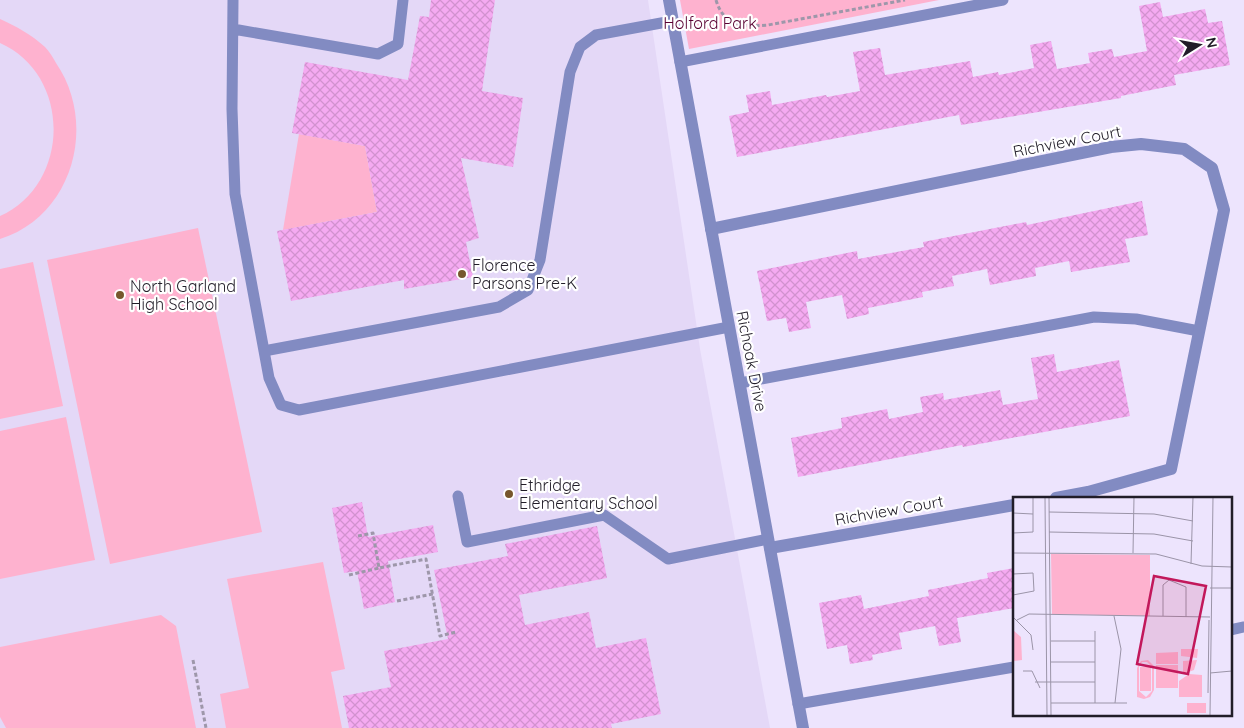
<svg xmlns="http://www.w3.org/2000/svg" width="1244" height="728" viewBox="0 0 1244 728" font-family="Quicksand,sans-serif">
<style>
.built{fill:#e4d8f7}
.green{fill:#feb2cf}
.building{fill:url(#building-cross-hatch)}
.lines{fill:none;stroke-linecap:round;stroke-linejoin:round}
.path{stroke:#9e97aa;stroke-width:3;stroke-dasharray:4 2.5;stroke-linecap:butt}
.service{stroke:#828bc2;stroke-width:11}
.minor{stroke:#828bc2;stroke-width:12}
.tertiary{stroke:#828bc2;stroke-width:12}
.poi-dot{fill:#77572d;stroke:#fff;stroke-width:2}
.labels{text-anchor:middle;stroke-width:4.5;stroke-linejoin:round;paint-order:stroke}
.park-label{font-size:16px;fill:#590132;stroke:#fff}
.street-label{font-size:16px;fill:#211d28;stroke:#fff}
.poi-label{font-size:16px;fill:#211d28;stroke:#fff;text-anchor:start}
.inset-road{fill:none;stroke:#9b94a8;stroke-width:1}
.view{fill:#c2185b;fill-opacity:0.15;stroke:#c2185b;stroke-width:2.5}
.inset-edge{fill:none;stroke:#211d28;stroke-width:2.5}
</style>
<defs>
<pattern id="building-cross-hatch" width="8" height="8" patternUnits="userSpaceOnUse" patternTransform="scale(1.25)"><rect width="8" height="8" fill="#f5aaf1"/><path d="M0 0l8 8M0 8l8-8" fill="none" stroke="#d292cf"/></pattern>
</defs>
<rect width="100%" height="100%" fill="#ede4fd"/>
<!-- built -->
<path class="built" d="M 0,0 L 648,0 L 700,349 L 770,728 L 0,728 Z"/>
<!-- green -->
<path class="green" d="M 680,0 L 939,0 L 689,49 Z
M 0,19 C 16,26 32,35 45,47 C 50,52 53,58 56,63 C 98,124 73,216 0,239 L 0,216 C 71,184 72,75 0,43 Z
M 299,134 L 365,146 L 377,212 L 283,230 Z
M 198,228 L 262,532 L 110,564 L 47,260 Z
M 33,262 L 63,406 L 0,419 L 0,269 Z
M 66,417 L 95,560 L 0,579 L 0,431 Z
M 323,562 L 345,669 L 331,672 L 342,728 L 226,728 L 220,694 L 249,688 L 227,579 Z
M 161,615 L 176,626 L 196,728 L 6,728 L 0,717 L 0,647 Z"/>
<!-- building -->
<path class="building" d="M 431,0 L 495,0 L 482,91 L 523,98 L 513,167 L 461,158 L 479,238 L 466,242 L 473,277 L 404,289 L 404,280 L 291,301 L 277,231 L 377,212 L 365,146 L 292,133 L 305,62 L 408,80 L 420,16 L 429,17 Z
M 1160,2 L 1163,17 L 1205,9 L 1208,23 L 1222,21 L 1230,65 L 1174,75 L 1176,85 L 1121,96 L 1121,98 L 961,125 L 959,115 L 737,157 L 729,116 L 749,112 L 746,95 L 770,91 L 772,105 L 826,95 L 827,97 L 860,91 L 853,52 L 880,48 L 885,75 L 970,61 L 973,77 L 998,72 L 999,75 L 1034,68 L 1030,45 L 1051,41 L 1057,69 L 1090,63 L 1088,53 L 1112,49 L 1114,57 L 1147,51 L 1139,6 Z
M 1142,201 L 1148,235 L 1125,239 L 1130,262 L 1071,272 L 1069,261 L 1035,268 L 1036,276 L 990,285 L 987,269 L 952,276 L 954,286 L 922,292 L 923,297 L 868,308 L 869,314 L 847,319 L 842,295 L 806,302 L 811,328 L 789,332 L 786,318 L 767,321 L 757,271 L 857,251 L 858,259 L 924,247 L 923,242 L 1026,222 L 1027,225 Z
M 1054,354 L 1057,372 L 1119,360 L 1130,416 L 963,447 L 962,445 L 798,477 L 791,438 L 842,428 L 841,418 L 887,409 L 889,419 L 923,412 L 920,397 L 943,393 L 944,400 L 1000,390 L 1003,405 L 1038,399 L 1031,358 Z
M 362,502 L 368,537 L 433,525 L 438,552 L 388,561 L 395,602 L 364,609 L 357,571 L 344,573 L 332,508 Z
M 597,526 L 607,578 L 519,595 L 525,625 L 589,612 L 596,648 L 646,638 L 661,714 L 611,724 L 612,728 L 349,728 L 343,696 L 391,687 L 384,651 L 448,639 L 434,570 L 508,556 L 505,544 Z
M 1014,568 L 1014,608 L 957,618 L 961,642 L 939,646 L 935,626 L 899,633 L 902,649 L 872,655 L 873,660 L 850,664 L 847,645 L 827,649 L 819,603 L 861,595 L 864,609 L 929,596 L 928,590 L 988,578 L 987,573 Z"/>
<g class="lines">
<!-- path -->
<path class="path" d="M 716,0 C 724,27 744,27 768,25 L 905,0
M 358,536 L 373,533 L 379,568 L 426,559 L 440,636 L 456,632
M 349,575 L 379,568
M 397,601 L 433,594
M 193,660 L 206,728"/>
<!-- service -->
<path class="service" d="M 233,0 L 232,109 L 235,194 L 269,378 L 281,405 L 299,410 L 729,327
M 233,29 L 378,54 L 398,44 L 403,0
M 680,62 L 1003,0
M 264,351 L 499,307 L 528,290 L 540,260 L 570,72 L 580,47 L 596,35 L 672,21
M 740,383 L 1094,317 L 1136,319 L 1199,331
M 458,496 L 467,542 L 604,515 L 668,559 L 768,539
M 1230,630 L 1244,627
M 798,704 L 1014,667"/>
<!-- minor -->
<path class="minor" d="M 711,229 L 1111,147 L 1141,144 L 1184,149 L 1212,168 L 1224,210 L 1171,469 L 1088,492 L 1056,498
M 770,548 L 1014,505"/>
<!-- tertiary -->
<path class="tertiary" d="M 669,0 L 803,728"/>
</g>
<!-- markers -->
<g class="poi-dot">
<circle cx="462" cy="274" r="5"/>
<circle cx="120" cy="295" r="5"/>
<circle cx="509" cy="494" r="5"/>
</g>
<g class="labels">
<!-- park labels -->
<g class="park-label">
<text x="710" y="29">Holford Park</text>
</g>
<!-- street labels -->
<g class="street-label">
<text transform="translate(1067 141) rotate(-11)" y="6">Richview Court</text>
<text transform="translate(752 361) rotate(79)" y="6">Richoak Drive</text>
<text transform="translate(889 510) rotate(-10)" y="6">Richview Court</text>
</g>
<!-- poi labels -->
<g class="poi-label">
<text x="472" y="271">Florence<tspan x="472" dy="18">Parsons Pre-K</tspan></text>
<text x="130" y="292">North Garland<tspan x="130" dy="18">High School</tspan></text>
<text x="519" y="491">Ethridge<tspan x="519" dy="18">Elementary School</tspan></text>
</g>
</g>
<!-- overview -->
<g transform="translate(1013 497)">
<rect width="219" height="219" fill="#ede4fd"/>
<path d="M 38,57 L 137,58 L 137,119 L 39,117 ZM 0,133 L 8,140 L 9,163 L 0,164 ZM 168,152 L 185,152 L 184,161 L 168,159 ZM 165,155 L 165,167 L 143,167 L 143,156 ZM 135,163 L 141,169 L 141,193 L 137,200 L 131,202 L 124,200 L 124,171 L 128,164 ZM 129,165 L 134,165 L 139,170 L 139,194 L 133,200 L 126,194 L 126,170 ZM 184,163 L 181,173 L 170,177 L 170,164 ZM 143,168 L 154,168 L 154,187 L 154,168 L 165,168 L 165,191 L 143,191 ZM 127,170 L 138,170 L 138,194 L 127,194 ZM 176,177 L 189,178 L 189,200 L 166,200 L 166,184 ZM 174,206 L 193,206 L 193,216 L 174,216 Z" fill="#feb2cf" fill-rule="evenodd"/>
<path class="inset-road" d="M 32,0 L 34,218M 36,0 L 38,218M 36,15 L 141,17 L 180,24M 0,16 L 20,17M 36,35 L 141,37 L 180,44M 0,36 L 20,35 L 20,0M 0,56 L 143,57 L 189,69 L 219,70M 120,56 L 121,0M 178,67 L 180,0M 0,77 L 20,76 L 21,94 L 0,98M 197,91 L 219,91M 101,119 L 108,152 L 102,206M 150,119 L 150,88 L 156,83 L 173,90 L 173,120M 0,120 L 18,138 L 20,153M 4,123 L 16,117 L 197,120M 38,144 L 82,144M 38,165 L 82,165M 10,174 L 19,174 L 27,191M 197,176 L 219,174M 22,185 L 82,185M 195,196 L 196,123M 38,206 L 114,206M 82,206 L 82,134M 197,218 L 200,0"/>
<path class="view" d="M 141,79 L 193,89 L 175,177 L 124,167 Z"/>
<rect width="219" height="219" class="inset-edge"/>
</g>
<!-- north arrow -->
<g transform="translate(1199 45) rotate(79)" stroke="#ffffff" stroke-width="4" paint-order="stroke">
<path d="M0-4L9 19L0 12L-9 19Z" fill="#211d28"/>
<text y="-8" font-size="14" font-weight="bold" text-anchor="middle" fill="#211d28">N</text>
</g>
</svg>
